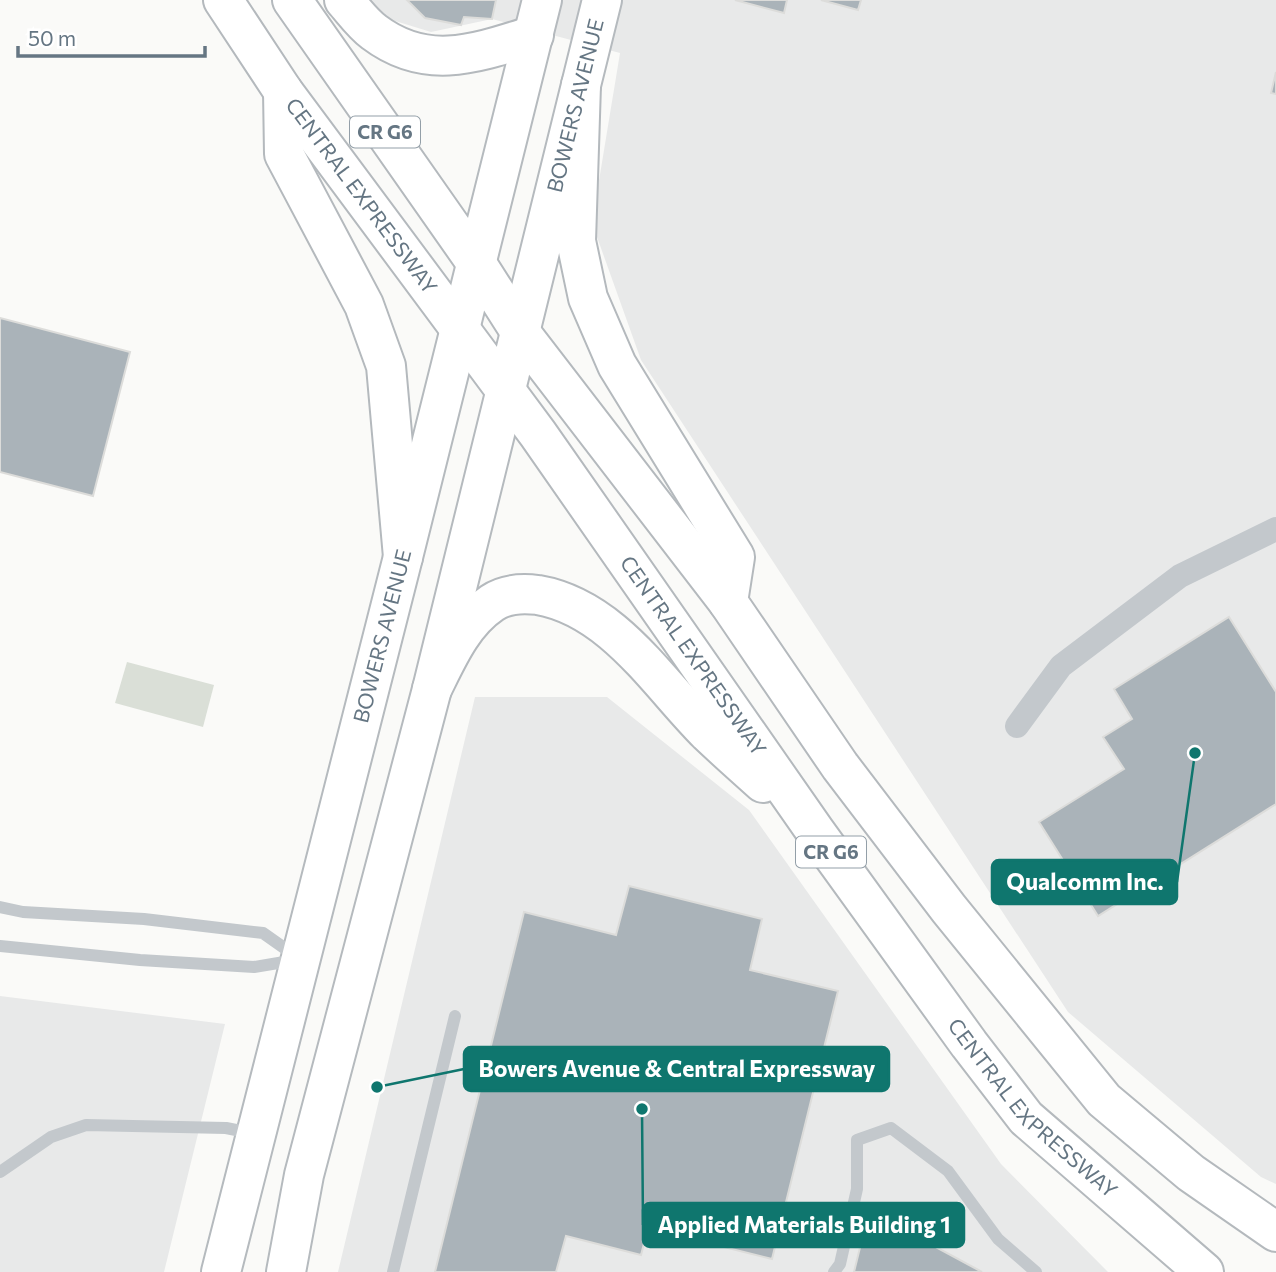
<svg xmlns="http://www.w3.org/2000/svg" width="1276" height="1272" viewBox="0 0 1276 1272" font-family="Commissioner,sans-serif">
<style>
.built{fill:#e8e9e9}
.green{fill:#dadfd7}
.building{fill:#aab3b9;stroke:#dcdcda;stroke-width:2}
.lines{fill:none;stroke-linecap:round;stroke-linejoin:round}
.primary-casing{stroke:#b5babe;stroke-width:42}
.highway-casing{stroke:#b4b9bd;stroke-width:42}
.lane{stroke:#c3c8cc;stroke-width:12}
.street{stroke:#c3c8cc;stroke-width:24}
.primary{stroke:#fff;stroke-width:38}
.highway{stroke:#fff;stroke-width:38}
.labels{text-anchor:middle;stroke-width:7;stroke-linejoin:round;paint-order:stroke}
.shield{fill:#fff;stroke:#939fa8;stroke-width:2}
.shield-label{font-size:19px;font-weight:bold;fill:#657683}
.street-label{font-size:21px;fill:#657683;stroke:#fff}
.leader{fill:none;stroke:#0f766e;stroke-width:2.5}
.callout-dot{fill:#0f766e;stroke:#fff;stroke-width:2.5}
.callout{fill:#0f766e;stroke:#0f766e;stroke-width:2.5}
.callout-label{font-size:23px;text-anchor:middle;font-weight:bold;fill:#fff}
</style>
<rect width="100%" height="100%" fill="#fafaf8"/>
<!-- built -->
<path class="built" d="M 369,0 L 1276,0 L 1276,1184 L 1261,1177 L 1068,1012 L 641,360 L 592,223 L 620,53 L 492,19 L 431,32 L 379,16 Z
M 475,697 L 607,697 L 749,810 L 1001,1164 L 1108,1272 L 338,1272 Z
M 0,996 L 225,1024 L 164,1272 L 0,1272 Z"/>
<!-- green -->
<path class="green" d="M 127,662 L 214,685 L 203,727 L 115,703 Z"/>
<!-- building -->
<path class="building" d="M 407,0 L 496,0 L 492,19 L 464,17 L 461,25 L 425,18 Z
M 735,0 L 787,0 L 784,13 Z
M 821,0 L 861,0 L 858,10 Z
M 1276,72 L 1276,94 L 1271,93 Z
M 0,318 L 130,352 L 93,496 L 0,472 Z
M 1229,617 L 1276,692 L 1276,804 L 1098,916 L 1039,822 L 1124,769 L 1103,737 L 1132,719 L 1114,689 Z
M 629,886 L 762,919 L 750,970 L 838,991 L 772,1259 L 648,1228 L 641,1255 L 566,1236 L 556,1272 L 435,1272 L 524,912 L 616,935 Z
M 869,1211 L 982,1272 L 854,1272 Z"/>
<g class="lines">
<defs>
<g id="primary">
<path id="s1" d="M 221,1272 L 403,557 L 542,0"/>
<path id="s2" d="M 286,1272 L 304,1175 L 432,689 L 602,0"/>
</g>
<g id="highway">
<path id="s3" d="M 223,0 L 283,91 L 538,434 L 815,831 L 969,1044 L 1026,1118 L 1204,1272"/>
<path d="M 292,0 L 477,264 L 521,333 L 728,602 L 840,766 L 949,909 L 1104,1100 L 1191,1173 L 1276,1232"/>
<path d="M 344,0 C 353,10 362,23 374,32 C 427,72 477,53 534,35"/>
<path d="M 581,85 L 576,241 L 588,298 L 617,365 L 735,557 L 728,602"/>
<path d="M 283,91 L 284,154 L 364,305 L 386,366 L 403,557"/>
<path d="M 432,689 C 447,659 462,623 492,603 C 505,594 522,593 538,595 C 613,608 658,683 708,733 C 726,750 745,767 763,783"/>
</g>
</defs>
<!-- primary casing -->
<use href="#primary" class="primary-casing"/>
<!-- highway casing -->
<use href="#highway" class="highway-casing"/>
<!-- lane -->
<path class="lane" d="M 0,907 L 23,912 L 144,919 L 263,933 L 297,957
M 0,946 L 140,960 L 254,967 L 296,960
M 0,1172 L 51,1137 L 86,1125 L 226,1128 L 251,1133
M 393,1272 L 455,1016
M 834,1272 L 840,1264 L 857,1189 L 857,1140 L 891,1128 L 948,1171 L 998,1239 L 1036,1272"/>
<!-- street -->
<path class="street" d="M 1017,726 L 1061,666 L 1180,576 L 1276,529"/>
<!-- primary -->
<use href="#primary" class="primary"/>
<!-- highway -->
<use href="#highway" class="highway"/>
</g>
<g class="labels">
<!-- shield labels -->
<g class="shield">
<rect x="350" y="116.5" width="70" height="31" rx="5"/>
<rect x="796" y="836.5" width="70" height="31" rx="5"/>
</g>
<g class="shield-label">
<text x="385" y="139">CR G6</text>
<text x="831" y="859">CR G6</text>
</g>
<!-- street labels -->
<g class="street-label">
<text dy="7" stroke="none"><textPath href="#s2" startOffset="1202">BOWERS AVENUE</textPath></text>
<text dy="7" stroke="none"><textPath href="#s3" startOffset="240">CENTRAL EXPRESSWAY</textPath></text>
<text dy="7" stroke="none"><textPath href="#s1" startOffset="656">BOWERS AVENUE</textPath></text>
<text dy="7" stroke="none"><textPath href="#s3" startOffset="807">CENTRAL EXPRESSWAY</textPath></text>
<text dy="7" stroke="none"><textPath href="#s3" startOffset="1374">CENTRAL EXPRESSWAY</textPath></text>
</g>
</g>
<!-- callouts -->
<path class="leader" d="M1195 753L1177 882M377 1087L464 1069M642 1109L643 1225"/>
<g class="callout-dot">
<circle cx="1195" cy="753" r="7"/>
<circle cx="377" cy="1087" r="7"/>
<circle cx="642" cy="1109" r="7"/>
</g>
<g class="callout">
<rect x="992" y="860" width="185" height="44" rx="7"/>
<rect x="464" y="1047" width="425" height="44" rx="7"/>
<rect x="643" y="1203" width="321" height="44" rx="7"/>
</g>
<g class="callout-label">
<text x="1085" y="890">Qualcomm Inc.</text>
<text x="677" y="1077">Bowers Avenue &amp; Central Expressway</text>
<text x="804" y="1233">Applied Materials Building 1</text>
</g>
<!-- scale -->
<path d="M18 46v10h187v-10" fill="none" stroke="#657683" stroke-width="3.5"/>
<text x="28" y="46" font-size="21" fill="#657683" stroke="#ffffff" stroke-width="5" paint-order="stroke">50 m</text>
</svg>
